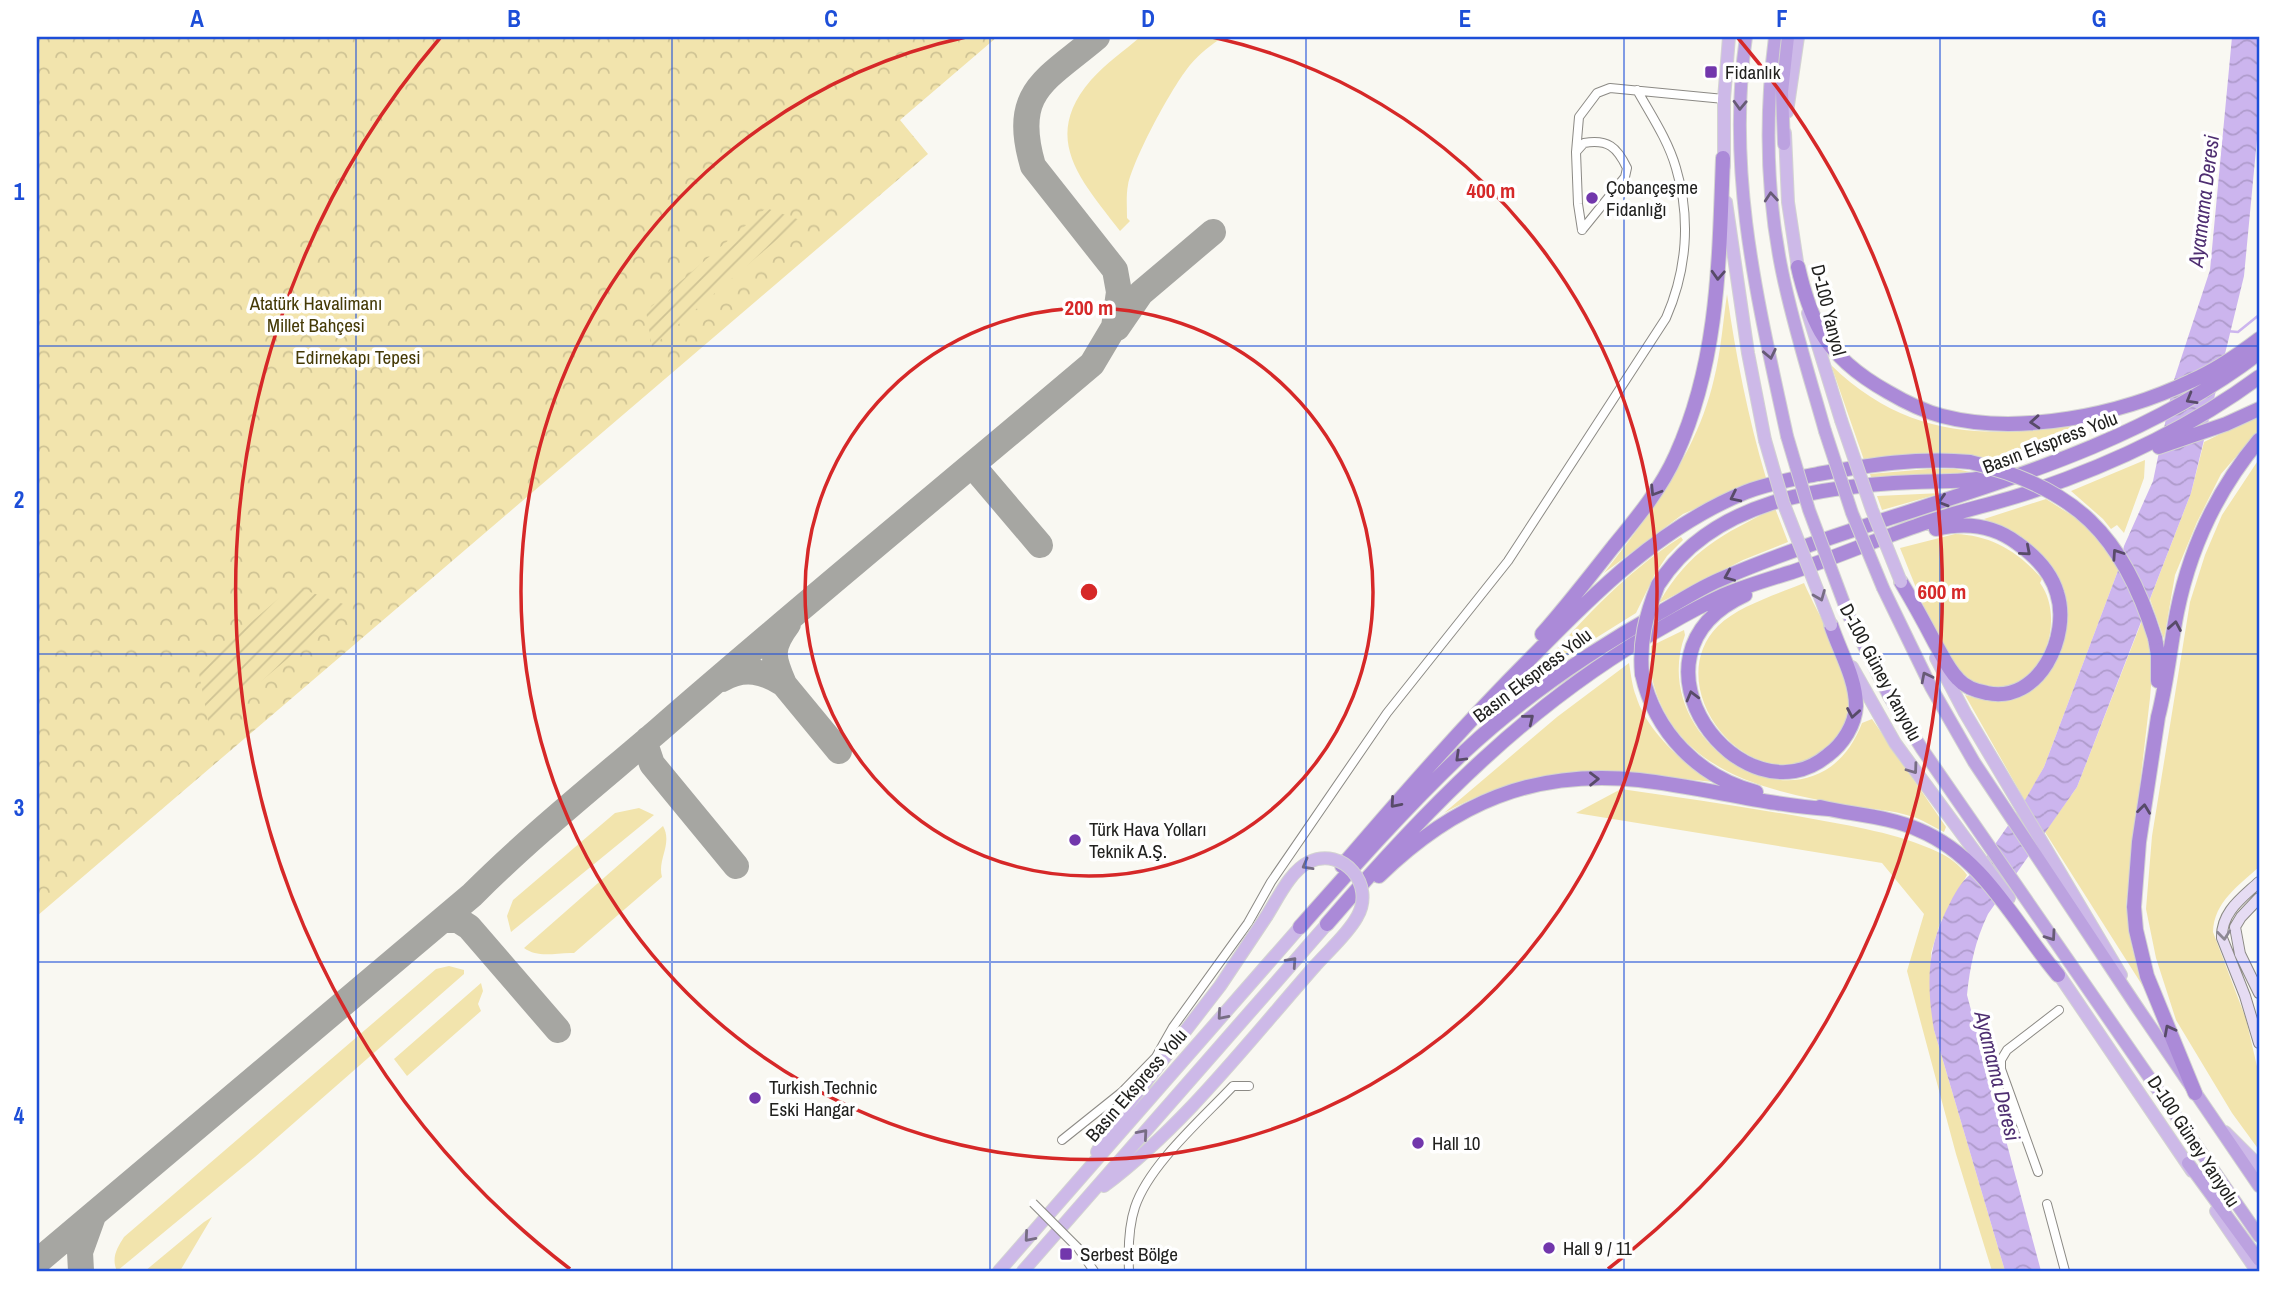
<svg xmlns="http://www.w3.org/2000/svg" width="2296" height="1308" viewBox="0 0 2296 1308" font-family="'Archivo Narrow',sans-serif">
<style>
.grass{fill:#f2e4ad}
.forest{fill:url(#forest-crowns)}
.garden{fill:url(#garden-furrows)}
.water{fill:url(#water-waves)}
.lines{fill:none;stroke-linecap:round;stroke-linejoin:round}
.stream{stroke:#ccb5ee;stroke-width:2.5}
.taxiway{stroke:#a6a6a2;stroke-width:26}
.minor-casing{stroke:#8c8a85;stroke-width:10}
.secondary-casing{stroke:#8c8a85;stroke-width:12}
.primary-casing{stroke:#d3d3d2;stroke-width:14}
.trunk-casing{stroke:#d3d3d2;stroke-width:14}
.motorway-casing{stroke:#d3d3d2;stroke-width:16}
.minor{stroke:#fff;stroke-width:8}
.secondary{stroke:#e6dcf3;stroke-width:10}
.primary{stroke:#cdb9e8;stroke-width:12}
.trunk{stroke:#bca2e0;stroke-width:12}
.motorway{stroke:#ab8ad8;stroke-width:14}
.minor-bridge-casing{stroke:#8c8a85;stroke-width:10;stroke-linecap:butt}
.primary-bridge-casing{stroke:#d3d3d2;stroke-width:14;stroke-linecap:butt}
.trunk-bridge-casing{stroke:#d3d3d2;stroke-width:14;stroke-linecap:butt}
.motorway-bridge-casing{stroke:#d3d3d2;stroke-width:16;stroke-linecap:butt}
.minor-bridge{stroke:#fff;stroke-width:8}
.primary-bridge{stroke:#cdb9e8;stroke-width:12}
.trunk-bridge{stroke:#bca2e0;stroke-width:12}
.motorway-bridge{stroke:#ab8ad8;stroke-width:14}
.oneway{stroke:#675b76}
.oneway2{stroke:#584b69}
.oneway3{stroke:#776d84}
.oneway4{stroke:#8d8894}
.grid{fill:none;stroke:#1d4ed8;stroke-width:2;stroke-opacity:0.55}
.ring{fill:none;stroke:#d62828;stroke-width:3.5}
.poi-dot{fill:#7237ac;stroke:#fff;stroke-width:2.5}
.labels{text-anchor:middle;stroke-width:7;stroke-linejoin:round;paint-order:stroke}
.poi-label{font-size:19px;fill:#21211f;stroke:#fff;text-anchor:start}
.park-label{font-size:19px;fill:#453a06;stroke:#fff}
.street-label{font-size:19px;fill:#21211f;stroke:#fff}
.water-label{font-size:21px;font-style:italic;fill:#4e2e71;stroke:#fff}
.centre{fill:#d62828;stroke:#fff;stroke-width:3.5}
.ring-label{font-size:21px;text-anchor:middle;font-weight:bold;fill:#d62828;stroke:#fff;stroke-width:7;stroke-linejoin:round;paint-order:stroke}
.neatline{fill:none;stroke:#1d4ed8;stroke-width:2.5}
.grid-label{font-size:23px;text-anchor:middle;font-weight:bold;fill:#1d4ed8}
</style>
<defs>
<pattern id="forest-crowns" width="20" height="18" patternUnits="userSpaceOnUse" patternTransform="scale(1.75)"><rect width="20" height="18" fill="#f2e4ad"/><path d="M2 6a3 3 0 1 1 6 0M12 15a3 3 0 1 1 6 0" fill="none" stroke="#cfc394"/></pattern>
<pattern id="garden-furrows" width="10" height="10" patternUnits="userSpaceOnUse" patternTransform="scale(1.75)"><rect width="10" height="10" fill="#f2e4ad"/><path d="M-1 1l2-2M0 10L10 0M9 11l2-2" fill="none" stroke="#cfc394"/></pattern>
<pattern id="water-waves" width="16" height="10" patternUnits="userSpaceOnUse" patternTransform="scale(1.75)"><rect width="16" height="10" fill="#ccb5ee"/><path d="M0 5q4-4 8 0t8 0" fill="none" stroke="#af9bcc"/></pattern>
</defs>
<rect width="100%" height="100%" fill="#f9f8f2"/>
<!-- grass -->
<path class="grass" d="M 1140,37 L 1223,37 C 1211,45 1200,53 1190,65 C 1172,87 1134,157 1128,185 C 1126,195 1127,207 1127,218 L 1130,221 L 1120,231 C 1082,181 1040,139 1091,80 C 1105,64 1124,51 1140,37 Z
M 1727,294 C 1736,357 1748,417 1766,478 L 1683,514 L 1604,573 C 1650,514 1697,453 1714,379 C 1721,351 1723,322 1727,294 Z
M 1831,365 C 1908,440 1989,439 2088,423 L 2061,449 L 2016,464 L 1962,455 L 1930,453 L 1864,460 Z
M 2259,415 L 2259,430 L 2221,474 L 2197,522 L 2175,575 L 2164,639 L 2150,599 L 2191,493 L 2204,442 Z
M 2259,459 L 2259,867 C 2238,886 2214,902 2213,932 L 2246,1019 L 2259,1075 L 2259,1150 L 2232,1113 L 2176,1020 L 2156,958 L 2146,909 L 2152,836 L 2190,602 L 2205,555 L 2222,515 Z
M 2145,460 L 2144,478 L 2124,533 L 2117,525 L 2111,529 L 2103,519 L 2071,491 Z
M 1928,469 L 1956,469 L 1975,473 L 1872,480 L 1870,474 Z
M 1942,493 L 1882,510 L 1877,496 Z
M 2046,499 L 2076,518 L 2099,538 L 2119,568 L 2044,767 L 2025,801 L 1965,695 C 1979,699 1993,703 2007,700 C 2014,699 2021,695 2027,692 C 2054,676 2065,650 2065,620 C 2065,607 2065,590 2058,578 C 2043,548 2013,533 1984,519 Z
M 1775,508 L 1788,542 L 1743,560 L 1659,603 C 1690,549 1722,535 1775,508 Z
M 1955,534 C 1991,535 2019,552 2042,579 L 2040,583 C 2069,622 2038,702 1983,686 C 1979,685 1971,684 1968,682 C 1946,669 1911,574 1900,548 Z
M 1681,537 L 1683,540 L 1667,556 L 1655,574 L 1636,613 L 1530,679 C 1578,625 1619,577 1681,537 Z
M 1804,583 C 1819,617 1846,659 1850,696 C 1851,714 1842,738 1827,748 C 1821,753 1813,760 1806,764 C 1801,765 1795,765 1790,765 C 1724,769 1667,677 1718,626 C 1738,606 1778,594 1804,583 Z
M 2143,618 L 2153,661 L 2150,698 L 2126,905 L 2132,947 L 2144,988 L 2045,832 L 2077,787 Z
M 1684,630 L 1685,635 C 1644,747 1815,847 1862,723 L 1872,719 L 1946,827 L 1944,832 C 1933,827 1922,819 1910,816 C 1892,810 1871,809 1852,806 C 1770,792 1674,773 1652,678 C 1650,668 1651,657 1651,646 Z
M 1629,663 C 1631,674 1632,686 1636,696 C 1646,730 1684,765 1713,782 C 1609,772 1541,760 1444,813 L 1557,717 Z
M 1621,789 C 1683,798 1746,807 1808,818 C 1851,826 1898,833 1938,852 C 1949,857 1960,865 1967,875 L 1940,923 L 1931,953 L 1934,1030 L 2005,1271 L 1992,1271 L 1956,1154 L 1907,971 L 1924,914 L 1882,863 L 1576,813 Z
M 639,808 L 654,815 L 511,932 L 507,916 L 513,900 L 615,813 Z
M 663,826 C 673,844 657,859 662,877 L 574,953 C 557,952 539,959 524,948 Z
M 449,966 L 464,970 L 464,974 L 255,1157 L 117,1271 C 111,1258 117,1248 124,1237 L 436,969 Z
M 481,983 L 483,991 L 478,1004 L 481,1011 L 407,1076 L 394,1059 Z
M 212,1217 L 180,1271 L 145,1271 L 204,1222 Z"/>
<!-- forest -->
<path class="forest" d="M 37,37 L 997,37 L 900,120 L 928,154 L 37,916 Z"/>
<!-- garden -->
<path class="garden" d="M 766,208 L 800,220 L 652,347 L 646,311 Z
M 293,586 L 349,606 L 209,726 L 198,668 Z"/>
<!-- water -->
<path class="water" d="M 2232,37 L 2259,37 L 2259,118 L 2244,276 L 2191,493 L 2077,787 L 1988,914 C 1975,941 1970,966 1967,995 L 2041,1271 L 2005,1271 L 1934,1030 C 1926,982 1927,946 1950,903 C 1957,889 1964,877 1977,870 L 2021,807 L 2044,767 L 2119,568 L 2124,546 L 2153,481 L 2174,380 L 2210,270 Z"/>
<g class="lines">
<!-- stream -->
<path class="stream" d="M 2226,331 L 2238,332 L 2259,315"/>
<!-- taxiway -->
<path class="taxiway" d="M 1117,328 L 1141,293 L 1213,232
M 972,465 L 1040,545
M 773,671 L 839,751
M 722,679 C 744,666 764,671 784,684 C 772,657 770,648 788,624
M 648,739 L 646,746 L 652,764 L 736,866
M 443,920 L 458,920 L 469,927 L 558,1030
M 37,1262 L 472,895 C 531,836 596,784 659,730 C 801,606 948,486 1092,364 L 1114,327 L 1119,292 L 1115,270 L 1033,166 C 1011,91 1045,81 1097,37
M 81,1271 L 80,1252 L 93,1216"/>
<defs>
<path id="minor" d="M 1576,152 L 1578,204 L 1582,230
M 1582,230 L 1625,177 L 1627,168 C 1617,147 1608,139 1584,143 L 1576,152 L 1579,117 L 1597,93 L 1610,88 L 1724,99
M 1062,1140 L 1122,1092 L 1156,1057 L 1173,1027 L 1248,923 L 1271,882 L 1387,713 L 1508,561 L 1666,318 C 1687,270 1691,218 1676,168 C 1668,140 1651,115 1637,90
M 2038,1172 L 2001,1069 L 2001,1060 L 2007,1050 L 2059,1010
M 2047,1204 L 2065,1271
M 1078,1248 L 1094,1271
M 1129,1271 C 1128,1250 1128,1228 1135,1207 C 1149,1165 1202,1119 1233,1086 L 1249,1086"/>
<path id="secondary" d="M 2259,882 C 2242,898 2221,912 2222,938 L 2245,996 L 2259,1043
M 2259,898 L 2241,917 L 2235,927 L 2240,954 L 2259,993"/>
<path id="primary" d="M 1787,112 L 1798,37
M 1785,133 L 1788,202 L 1799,275
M 1724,166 L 1724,99 L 1729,37
M 1726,202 L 1748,353 L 1765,440
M 1808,313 L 1841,420
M 1936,658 L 1965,713 L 2121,975
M 1852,667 L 1895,743 L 2009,898
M 2053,966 L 2192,1171
M 2225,1132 L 2259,1166
M 1097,1152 L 1111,1127 L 1220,986 L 1266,917
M 1104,1186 C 1185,1125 1248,1042 1315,966
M 2216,1211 L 2257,1271
M 999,1271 L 1300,927
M 1023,1271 L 1327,924"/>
<path id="trunk" d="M 1746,37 C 1726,174 1758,302 1787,436
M 1775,37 C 1765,115 1766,193 1782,271 C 1793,325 1810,378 1825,431
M 1784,144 L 1782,92 L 1788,37
M 1883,588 L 1931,687 L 1974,762 L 2137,1007 L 2259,1186
M 1848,614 L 1889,696 L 1922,749 L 2259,1236
M 2188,1163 L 2259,1260"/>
<path id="motorway" d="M 1798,267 C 1803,289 1810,312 1821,332 C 1836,358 1863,378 1888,392 C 1905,402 1923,411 1942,416 C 2019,436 2120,415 2191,381 C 2216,370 2238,355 2259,339
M 2159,447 L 2226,424 L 2259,409
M 1901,582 C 1913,602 1924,622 1935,643 C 1942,655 1948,669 1958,679 C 1965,687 1976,691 1987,693 C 2039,704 2071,636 2057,593 C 2051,572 2034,555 2017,543 C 1993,525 1965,522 1936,529
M 1658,585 C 1712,500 1821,486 1914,482 C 1942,481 1970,482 1998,475
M 1745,595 C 1612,656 1743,826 1828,755 C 1843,744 1855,725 1856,706 C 1856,678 1839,650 1831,625
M 1542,634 C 1567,606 1590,576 1613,547 C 1636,519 1661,489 1676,455 C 1719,360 1719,260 1723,158
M 2155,638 L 2158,655 L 2158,681
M 1642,674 C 1655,732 1698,777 1756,792
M 1820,807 C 1853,815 1888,816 1919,830 C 1984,857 2015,924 2058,975
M 1342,866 C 1403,795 1464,725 1530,659 C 1594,593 1660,527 1746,492 C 1769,483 1794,479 1818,474 C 1869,465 1918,457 1970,462
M 1379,876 C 1454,803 1533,769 1639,780 C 1703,787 1765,805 1829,809
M 1327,924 C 1426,809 1531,700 1665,626 C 1684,615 1704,604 1724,595 C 1746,586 1769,579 1792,572 C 1834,558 1875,540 1916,526 C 1954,512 1995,504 2033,491 C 2113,464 2191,427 2259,377
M 1300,927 C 1353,867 1406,807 1464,752 C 1523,697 1589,652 1659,613 C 1679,602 1698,589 1719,580 C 1899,502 2101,474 2259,353
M 2195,1093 L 2147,976 L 2136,930 L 2134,907 L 2139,842 L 2158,717 C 2167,683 2170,647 2177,612 C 2190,548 2218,489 2259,440"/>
</defs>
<!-- minor casing -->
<use href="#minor" class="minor-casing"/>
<!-- secondary casing -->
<use href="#secondary" class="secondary-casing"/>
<!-- primary casing -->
<use href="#primary" class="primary-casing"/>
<!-- trunk casing -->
<use href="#trunk" class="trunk-casing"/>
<!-- motorway casing -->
<use href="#motorway" class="motorway-casing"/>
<!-- minor -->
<use href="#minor" class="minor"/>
<!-- secondary -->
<use href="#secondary" class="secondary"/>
<!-- primary -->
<use href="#primary" class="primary"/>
<!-- trunk -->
<use href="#trunk" class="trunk"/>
<!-- motorway -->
<use href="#motorway" class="motorway"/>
<defs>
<path id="minor-bridge" d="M 1033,1203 L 1078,1248"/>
<path id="primary-bridge" d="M 1841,420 L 1872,510 L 1901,582
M 1765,440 L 1783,502 L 1831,625
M 1266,917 C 1277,900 1290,871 1309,862 C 1343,846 1376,885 1357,917 C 1347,935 1328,951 1315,966"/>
<path id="trunk-bridge" d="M 1825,431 L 1852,513 L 1883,588
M 1787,436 L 1809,510 L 1848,614"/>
<path id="motorway-bridge" d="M 1970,462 C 2075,487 2123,535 2155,638
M 1642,674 C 1639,642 1646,615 1658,585"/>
</defs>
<!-- minor-bridge casing -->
<use href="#minor-bridge" class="minor-bridge-casing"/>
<!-- primary-bridge casing -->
<use href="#primary-bridge" class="primary-bridge-casing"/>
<!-- trunk-bridge casing -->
<use href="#trunk-bridge" class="trunk-bridge-casing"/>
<!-- motorway-bridge casing -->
<use href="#motorway-bridge" class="motorway-bridge-casing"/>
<!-- minor-bridge -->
<use href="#minor-bridge" class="minor-bridge"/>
<!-- primary-bridge -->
<use href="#primary-bridge" class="primary-bridge"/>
<!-- trunk-bridge -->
<use href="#trunk-bridge" class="trunk-bridge"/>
<!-- motorway-bridge -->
<use href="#motorway-bridge" class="motorway-bridge"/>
</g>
<!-- one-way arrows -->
<defs><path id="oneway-chevron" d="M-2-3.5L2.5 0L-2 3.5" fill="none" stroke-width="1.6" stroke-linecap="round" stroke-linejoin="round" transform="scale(1.75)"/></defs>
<g class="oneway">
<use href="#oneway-chevron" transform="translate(1740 105) rotate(92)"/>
<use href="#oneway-chevron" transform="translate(1771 197) rotate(-95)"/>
<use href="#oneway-chevron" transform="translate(1770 354) rotate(78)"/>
<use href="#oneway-chevron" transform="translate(1926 677) rotate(-117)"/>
<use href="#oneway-chevron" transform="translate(2051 936) rotate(55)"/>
</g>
<g class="oneway2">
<use href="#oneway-chevron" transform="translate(1718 275) rotate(93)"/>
<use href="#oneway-chevron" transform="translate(2191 399) rotate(150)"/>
<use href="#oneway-chevron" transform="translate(2035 422) rotate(176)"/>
<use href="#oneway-chevron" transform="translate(1655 491) rotate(122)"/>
<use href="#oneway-chevron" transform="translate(1735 497) rotate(154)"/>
<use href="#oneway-chevron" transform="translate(1943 501) rotate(163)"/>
<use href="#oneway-chevron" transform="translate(2026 551) rotate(41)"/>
<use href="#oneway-chevron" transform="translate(2117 554) rotate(-124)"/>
<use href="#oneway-chevron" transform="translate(1729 576) rotate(157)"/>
<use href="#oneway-chevron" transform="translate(2175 626) rotate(-80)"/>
<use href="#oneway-chevron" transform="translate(1692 696) rotate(-105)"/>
<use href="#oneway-chevron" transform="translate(1853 713) rotate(100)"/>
<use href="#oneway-chevron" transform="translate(1529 719) rotate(-39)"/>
<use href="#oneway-chevron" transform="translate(1460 757) rotate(136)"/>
<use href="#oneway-chevron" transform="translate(1594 779) rotate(-1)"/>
<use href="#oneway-chevron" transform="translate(1395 803) rotate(131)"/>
<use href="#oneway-chevron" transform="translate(2144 809) rotate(-83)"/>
<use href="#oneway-chevron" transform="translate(2169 1030) rotate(-118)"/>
</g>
<g class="oneway3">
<use href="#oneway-chevron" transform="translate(1820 596) rotate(68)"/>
<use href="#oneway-chevron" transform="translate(1913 769) rotate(54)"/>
<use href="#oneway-chevron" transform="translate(1307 865) rotate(151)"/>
<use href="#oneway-chevron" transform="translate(1292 962) rotate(-48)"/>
<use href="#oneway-chevron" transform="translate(1222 1015) rotate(131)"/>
<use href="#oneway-chevron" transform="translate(1143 1134) rotate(-49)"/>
<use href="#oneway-chevron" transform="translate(1029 1237) rotate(131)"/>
</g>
<use class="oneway4" href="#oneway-chevron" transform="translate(2224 935) rotate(84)"/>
<!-- grid -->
<path class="grid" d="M 356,37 L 356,1271M 672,37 L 672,1271M 990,37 L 990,1271M 1306,37 L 1306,1271M 1624,37 L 1624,1271M 1940,37 L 1940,1271M 37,346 L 2259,346M 37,654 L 2259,654M 37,962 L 2259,962"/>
<!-- distance rings -->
<g class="ring">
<circle cx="1089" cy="592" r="284"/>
<path d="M1212 37A568 568 0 1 1 966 37"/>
<path d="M570 1269A853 853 0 0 1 440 38M1738 38A853 853 0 0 1 1608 1269"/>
</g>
<!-- markers -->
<g class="poi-dot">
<rect x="1704" y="65" width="14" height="14" rx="3.5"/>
<circle cx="1592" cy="198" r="7"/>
<circle cx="1075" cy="840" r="7"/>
<circle cx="755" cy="1098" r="7"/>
<circle cx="1418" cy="1143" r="7"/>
<circle cx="1549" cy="1248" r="7"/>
<rect x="1059" y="1247" width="14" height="14" rx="3.5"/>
</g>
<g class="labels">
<!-- poi labels -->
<g class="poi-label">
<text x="1725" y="79">Fidanlık</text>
<text x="1606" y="194">Çobançeşme<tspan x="1606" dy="22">Fidanlığı</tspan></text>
<text x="1089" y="836">Türk Hava Yolları<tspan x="1089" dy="22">Teknik A.Ş.</tspan></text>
<text x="769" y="1094">Turkish Technic<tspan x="769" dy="22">Eski Hangar</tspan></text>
<text x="1432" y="1150">Hall 10</text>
<text x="1563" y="1255">Hall 9 / 11</text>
<text x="1080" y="1261">Serbest Bölge</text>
</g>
<!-- park labels -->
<g class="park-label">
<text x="316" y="310">Atatürk Havalimanı<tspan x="316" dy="22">Millet Bahçesi</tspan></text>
<text x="358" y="364">Edirnekapı Tepesi</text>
</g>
<!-- street labels -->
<g class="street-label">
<text transform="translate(1829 310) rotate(76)" y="7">D-100 Yanyol</text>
<text transform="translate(2050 442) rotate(-21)" y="7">Basın Ekspress Yolu</text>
<text transform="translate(1881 672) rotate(62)" y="7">D-100 Güney Yanyolu</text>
<text transform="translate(1532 675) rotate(-37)" y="7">Basın Ekspress Yolu</text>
<text transform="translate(1136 1085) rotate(-49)" y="7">Basın Ekspress Yolu</text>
<text transform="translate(2194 1141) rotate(57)" y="7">D-100 Güney Yanyolu</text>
</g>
<!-- water labels -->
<g class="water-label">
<text transform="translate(2204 201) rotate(-83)" y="7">Ayamama Deresi</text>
<text transform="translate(1997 1076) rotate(76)" y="7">Ayamama Deresi</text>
</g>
</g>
<circle cx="1089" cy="592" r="10" class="centre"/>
<g class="ring-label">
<text x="1491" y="198">400 m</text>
<text x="1089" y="315">200 m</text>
<text x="1942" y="599">600 m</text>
</g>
<!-- border -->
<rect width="2296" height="1308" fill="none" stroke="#ffffff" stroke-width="77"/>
<rect x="38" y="38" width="2220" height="1232" class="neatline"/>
<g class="grid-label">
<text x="197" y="27">A</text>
<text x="514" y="27">B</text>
<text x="831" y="27">C</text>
<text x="1148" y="27">D</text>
<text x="1465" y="27">E</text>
<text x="1782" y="27">F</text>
<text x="2099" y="27">G</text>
<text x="19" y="200">1</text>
<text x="19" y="508">2</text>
<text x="19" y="816">3</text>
<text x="19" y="1124">4</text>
</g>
</svg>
